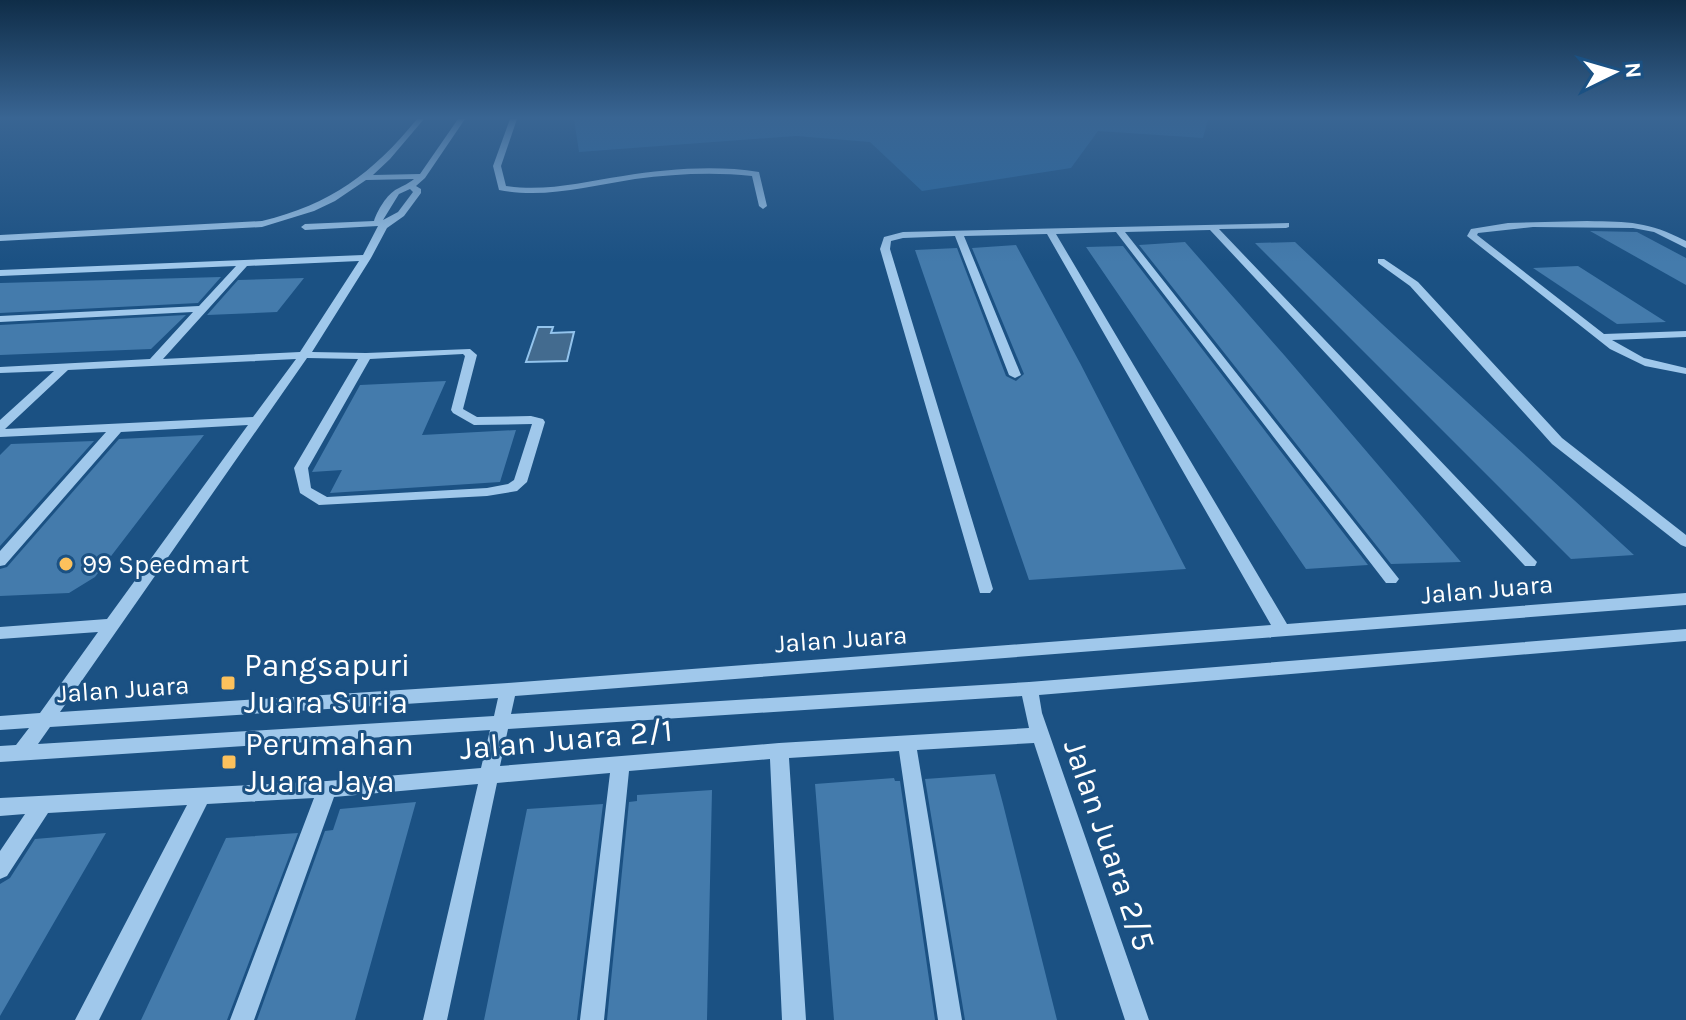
<svg xmlns="http://www.w3.org/2000/svg" width="1686" height="1020" viewBox="0 0 1686 1020" font-family="Karla,sans-serif">
<style>
.green{fill:#2a69a0}
.water{fill:#436b8f;stroke:#93c4ed;stroke-width:2}
.building{fill:#447bac}
.lines{fill:none;stroke-linecap:round;stroke-linejoin:round}
.minor{fill:#a0c8eb;fill-rule:evenodd}
.poi-dot{fill:#fcc15c;stroke:#1b5183;stroke-width:3}
.labels{text-anchor:middle;stroke-width:6;stroke-linejoin:round;paint-order:stroke}
.poi-label{font-size:26px;fill:#fff;stroke:#1b5183;text-anchor:start}
.street-label{font-size:26px;fill:#fff;stroke:#1b5183}
.near-poi-label{font-size:32px;fill:#fff;stroke:#1b5183;text-anchor:start}
.near-street-label{font-size:32px;fill:#fff;stroke:#1b5183}
</style>
<rect width="100%" height="100%" fill="#1b5183"/>
<!-- green -->
<path class="green" d="M 574,119 L 1208,119 L 1203,138 L 1098,131 L 1071,168 L 922,191 L 870,142 L 796,136 L 579,152 Z"/>
<!-- water -->
<path class="water" d="M 538,327 L 553,327 L 551,333 L 574,332 L 567,361 L 526,362 Z"/>
<!-- building -->
<path class="building" d="M 1590,231 L 1637,232 L 1686,258 L 1686,285 Z
M 1185,242 L 1285,356 L 1461,562 L 1391,564 L 1139,245 Z
M 1295,242 L 1382,324 L 1634,555 L 1571,559 L 1255,243 Z
M 1016,245 L 1080,363 L 1186,569 L 1029,580 L 915,250 L 957,248 L 1006,376 L 1016,381 L 1024,374 L 972,248 Z
M 1123,246 L 1368,565 L 1306,569 L 1086,247 Z
M 1578,266 L 1666,322 L 1617,324 L 1533,268 Z
M 221,277 L 198,303 L 0,313 L 0,283 Z
M 304,278 L 277,312 L 207,315 L 238,280 Z
M 186,315 L 151,349 L 0,355 L 0,325 Z
M 446,381 L 422,435 L 516,430 L 500,482 L 330,493 L 342,470 L 312,472 L 360,385 Z
M 204,435 L 95,577 L 69,593 L 0,596 L 0,569 L 7,567 L 119,439 Z
M 94,441 L 0,546 L 0,455 L 11,444 Z
M 995,774 L 1003,804 L 1057,1020 L 965,1020 L 925,779 Z
M 894,778 L 895,781 L 900,781 L 935,1020 L 834,1020 L 815,784 Z
M 712,790 L 707,1020 L 607,1020 L 629,802 L 637,801 L 637,795 Z
M 416,802 L 355,1020 L 257,1020 L 325,831 L 333,830 L 340,809 Z
M 603,804 L 577,1020 L 484,1020 L 527,809 Z
M 106,833 L 56,919 L 0,1016 L 0,884 L 10,878 L 35,839 Z
M 298,833 L 227,1020 L 141,1020 L 226,838 Z"/>
<g class="lines">
<!-- minor -->
<path class="minor" d="M 417,119 L 424,119 L 390,159 L 373,175 L 420,174 L 458,119 L 465,119 L 425,178 L 416,186 L 421,189 L 421,193 L 404,216 L 387,228 L 371,258 L 312,352 L 366,353 L 470,349 L 477,355 L 463,409 L 477,417 L 531,416 L 543,419 L 545,422 L 527,482 L 517,491 L 487,496 L 319,505 L 300,493 L 294,468 L 358,359 L 307,358 L 60,712 L 508,683 L 1271,625 L 1047,234 L 964,236 L 1021,375 L 1015,378 L 1009,375 L 955,236 L 903,238 L 891,241 L 890,249 L 993,589 L 990,593 L 980,593 L 880,249 L 884,237 L 903,232 L 1289,223 L 1289,227 L 1286,228 L 1219,229 L 1537,562 L 1535,566 L 1525,566 L 1210,230 L 1125,232 L 1399,579 L 1396,583 L 1386,583 L 1116,232 L 1056,234 L 1287,624 L 1686,593 L 1686,605 L 515,696 L 511,714 L 1029,682 L 1686,629 L 1686,641 L 1039,695 L 1042,713 L 1149,1020 L 1125,1020 L 1034,743 L 917,750 L 962,1020 L 938,1020 L 899,751 L 789,758 L 806,1020 L 782,1020 L 770,759 L 629,771 L 604,1020 L 580,1020 L 610,773 L 497,783 L 447,1020 L 423,1020 L 478,784 L 334,797 L 254,1020 L 230,1020 L 314,798 L 207,804 L 99,1020 L 75,1020 L 187,805 L 48,813 L 7,876 L 0,879 L 0,851 L 25,814 L 0,816 L 0,798 L 327,781 L 481,768 L 490,730 L 0,762 L 0,746 L 16,745 L 29,728 L 0,730 L 0,716 L 40,713 L 98,632 L 0,639 L 0,627 L 107,619 L 248,425 L 121,432 L 5,565 L 0,566 L 0,551 L 106,432 L 0,437 L 0,420 L 54,371 L 0,373 L 0,367 L 150,359 L 193,312 L 0,322 L 0,316 L 199,306 L 236,266 L 0,276 L 0,270 L 363,255 L 378,226 L 305,230 L 301,227 L 305,224 L 374,221 C 377,211 387,194 397,189 C 404,185 408,184 414,179 L 366,180 L 335,201 L 314,211 L 262,227 L 0,241 L 0,235 L 262,221 C 331,204 372,174 417,119 ZM 410,189 L 413,192 L 398,212 L 383,220 L 399,194 ZM 359,261 L 300,352 L 163,359 L 247,266 ZM 463,354 L 465,356 L 451,410 L 453,413 L 474,425 L 532,424 L 514,480 L 508,484 L 487,488 L 327,497 L 311,488 L 308,468 L 370,359 ZM 296,359 L 253,417 L 5,429 L 68,370 ZM 1022,696 L 1029,728 L 779,743 L 500,766 L 508,729 ZM 498,698 L 494,716 L 38,744 L 50,727 Z
M 510,119 L 517,119 L 501,166 L 506,186 C 546,192 583,182 623,176 C 667,169 715,165 759,172 L 767,206 L 763,209 L 759,206 L 752,176 C 713,172 674,174 635,179 C 589,186 545,199 499,190 L 493,166 Z
M 1587,221 C 1630,222 1647,221 1686,241 L 1686,248 L 1654,232 L 1633,228 L 1533,227 L 1478,233 L 1477,235 L 1604,334 L 1686,331 L 1686,337 L 1612,340 L 1644,358 L 1686,368 L 1686,374 L 1645,366 L 1610,349 L 1467,236 L 1471,229 L 1508,223 Z
M 1378,259 L 1384,259 L 1418,282 L 1562,438 L 1686,535 L 1686,547 L 1681,545 L 1552,444 L 1410,286 L 1378,263 Z"/>
</g>
<!-- sky -->
<linearGradient id="sky" x2="0" y2="1"><stop stop-color="#0f2d48"/><stop offset="0.45" stop-color="#396593"/><stop offset="1" stop-color="#396593" stop-opacity="0"/></linearGradient>
<rect width="1686" height="262" fill="url(#sky)"/>
<!-- markers -->
<g class="poi-dot">
<circle cx="66" cy="564" r="8"/>
<rect x="220" y="675" width="16" height="16" rx="4"/>
<rect x="221" y="754" width="16" height="16" rx="4"/>
</g>
<g class="labels">
<!-- poi labels -->
<g class="poi-label">
<text x="82" y="573">99 Speedmart</text>
</g>
<!-- street labels -->
<g class="street-label">
<text transform="translate(1487 589) rotate(-5)" y="9">Jalan Juara</text>
<text transform="translate(841 639) rotate(-4)" y="9">Jalan Juara</text>
<text transform="translate(123 689) rotate(-4)" y="9">Jalan Juara</text>
</g>
<!-- near-poi labels -->
<g class="near-poi-label">
<text x="244" y="676">Pangsapuri<tspan x="244" dy="37">Juara Suria</tspan></text>
<text x="245" y="755">Perumahan<tspan x="245" dy="37">Juara Jaya</tspan></text>
</g>
<!-- near-street labels -->
<g class="near-street-label">
<text transform="translate(566 739) rotate(-5)" y="11">Jalan Juara 2/1</text>
<text transform="translate(1110 845) rotate(71)" y="11">Jalan Juara 2/5</text>
</g>
</g>
<!-- north arrow -->
<g transform="translate(1614 72) rotate(85)" stroke="#1b5183" stroke-width="6" paint-order="stroke">
<path d="M0-6L14 30L0 20L-14 30Z" fill="#ffffff"/>
<text y="-12" font-size="22" font-weight="bold" text-anchor="middle" fill="#ffffff">N</text>
</g>
</svg>
